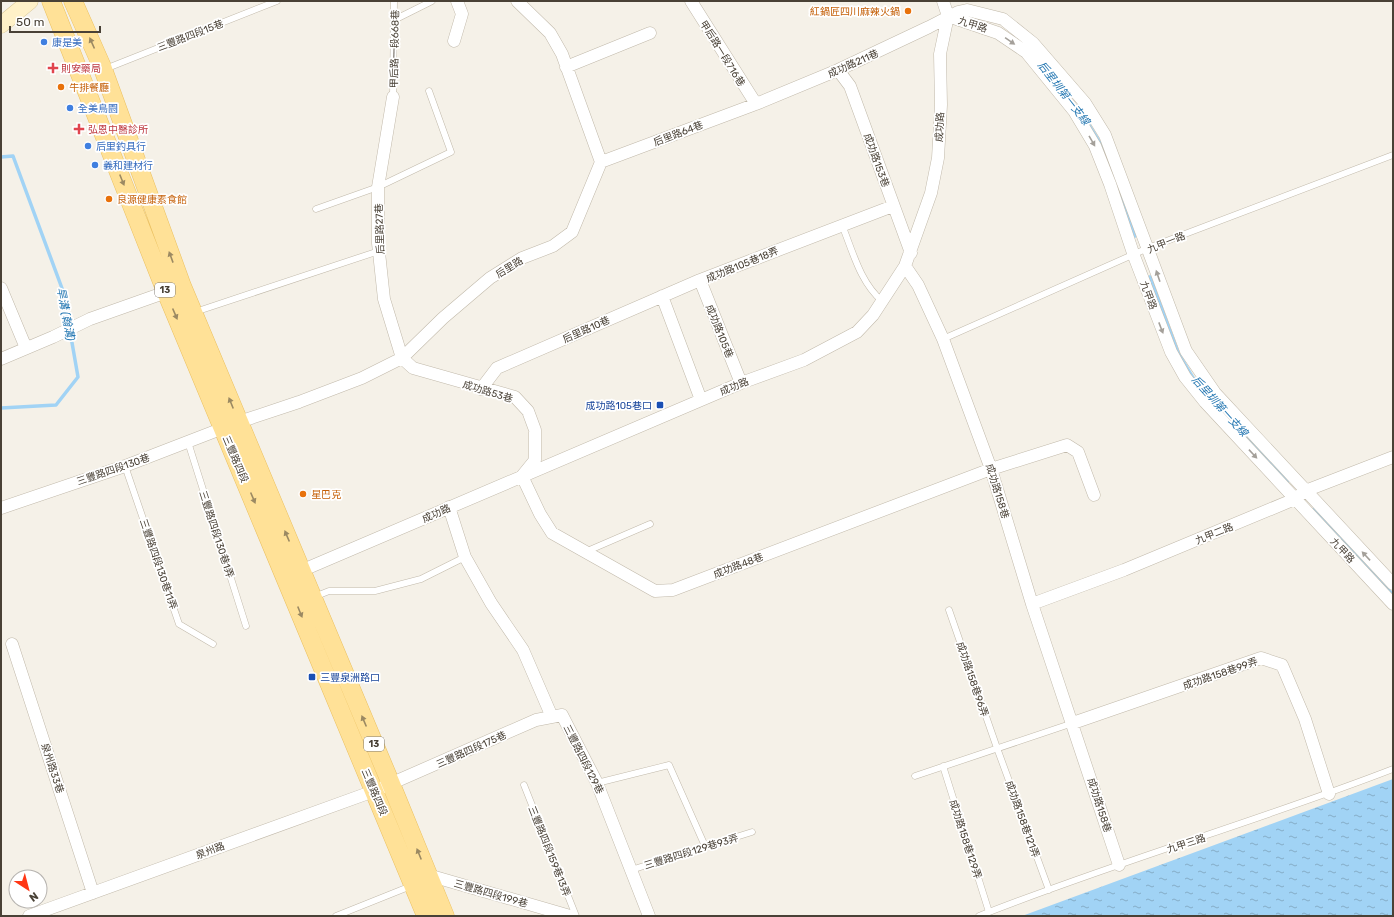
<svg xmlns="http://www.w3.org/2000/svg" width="1394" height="917" viewBox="0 0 1394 917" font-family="Rubik,'Noto Sans TC',sans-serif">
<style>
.water{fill:url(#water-ripples)}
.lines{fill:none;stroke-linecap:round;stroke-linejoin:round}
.stream{stroke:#a1d3f5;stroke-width:3.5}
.lane-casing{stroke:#c1b9aa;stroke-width:7}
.street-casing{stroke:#c1b9aa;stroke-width:13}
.secondary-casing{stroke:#d7c595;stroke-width:17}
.primary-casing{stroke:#ebc060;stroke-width:19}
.lane{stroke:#fff;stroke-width:6}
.street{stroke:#fff;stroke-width:12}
.secondary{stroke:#fff1c8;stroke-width:16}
.primary{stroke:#ffe197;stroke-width:18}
.oneway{fill:#a4a09a}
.oneway2{fill:#9b8962}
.food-dot{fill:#e8710a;stroke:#fff;stroke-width:1.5}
.shop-dot{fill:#3f7fe0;stroke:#fff;stroke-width:1.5}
.health-dot{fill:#e0444e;stroke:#fff;stroke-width:1.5}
.transit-dot{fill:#1a4fb4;stroke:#fff;stroke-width:1.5}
.labels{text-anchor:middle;stroke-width:3.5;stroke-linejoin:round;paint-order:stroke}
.shield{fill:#fff;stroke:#807a72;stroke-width:1}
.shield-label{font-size:9px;font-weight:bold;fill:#494136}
.food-label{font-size:10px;fill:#c56008;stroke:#fff;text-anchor:start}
.street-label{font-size:10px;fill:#494136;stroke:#fff}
.shop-label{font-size:10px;fill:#366cbe;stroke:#fff;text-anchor:start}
.health-label{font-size:10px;fill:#be3a42;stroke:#fff;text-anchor:start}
.transit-label{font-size:10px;fill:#164399;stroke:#fff;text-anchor:end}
.water-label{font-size:11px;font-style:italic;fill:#2779b3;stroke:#fff}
</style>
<defs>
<pattern id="water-ripples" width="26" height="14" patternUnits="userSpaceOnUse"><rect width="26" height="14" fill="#a1d3f5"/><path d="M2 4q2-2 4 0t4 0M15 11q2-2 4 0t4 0" fill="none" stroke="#85adc7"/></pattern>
</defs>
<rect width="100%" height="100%" fill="#f5f1e8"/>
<!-- water -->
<path class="water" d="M 1393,779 L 1393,916 L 1022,916 Z"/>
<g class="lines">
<!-- stream -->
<path class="stream" d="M 1082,114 L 1100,143 L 1107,161
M 1,157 L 13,156 L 63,291 L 78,377 L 56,405 L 1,408
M 1112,171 L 1115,181
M 1117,187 L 1135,236
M 1150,277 L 1178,353 L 1193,378 L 1288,481
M 1314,509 L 1393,595"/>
<defs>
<path id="lane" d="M 394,20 L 432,1
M 105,69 L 277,1
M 393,97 L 394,1
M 316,209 L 378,187 L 451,152 L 429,91
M 842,225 C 853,252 860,282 882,301
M 195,312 L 379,251
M 943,339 L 1148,248 L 1393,155
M 188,442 L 246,626
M 125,466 L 179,624 L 213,644
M 585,552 L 650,524
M 314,597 L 329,591 L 375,591 L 421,579 L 465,557
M 949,610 L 997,748 L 1049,890
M 943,766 L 989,912
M 915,776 L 1073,723
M 597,783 L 669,765 L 705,846
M 524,785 L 576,916
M 631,870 L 752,832
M 336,916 L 411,886
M 979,916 C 1115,862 1256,822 1393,769"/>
<path id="street" d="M 691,1 L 756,104
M 948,16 L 998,33 L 1026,52 L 1074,111 L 1095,146 L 1110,184 L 1134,256 L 1171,352 L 1185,377 L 1205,402 L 1393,604
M 454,41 L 462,14 L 457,1
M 566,67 L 650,33
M 838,70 L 850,86 L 911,253
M 393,97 L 378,187 L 378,243 L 384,299 L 402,358 L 413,368 L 515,397 L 528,411 L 535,430 L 535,460 L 522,476 L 540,514 L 552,533 L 655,591 L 673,590 L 991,469 L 1067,445 L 1078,452 L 1094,495
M 601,162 L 756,104 L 838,70 L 929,27 L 958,12 L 967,10 L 1003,19 L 1033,43 L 1085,103 L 1105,135 L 1186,351 L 1215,393 L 1393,584
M 905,266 L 918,285 L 943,339 L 991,469 L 1032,604 L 1119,865
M 700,280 L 741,383
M 1,288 L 26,348
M 662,296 L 701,400
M 1,359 L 53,337 L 90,319 L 172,290
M 481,389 L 497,368 L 700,280 L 893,206
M 449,507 L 465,557 L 491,603 L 523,650 L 552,717
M 1,508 L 125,466 L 239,422 L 299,402 L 362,378 L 402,358 L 443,318 L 490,278 L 522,258 L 553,246 L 572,232 L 601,162 L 562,54 L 550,33 L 517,1
M 296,573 L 741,383 L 804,360 L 857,332 L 873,315 L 905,266 L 931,193 L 938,158 L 941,105 L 940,54 L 948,16 L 943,1
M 1032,604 L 1124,570 L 1295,499 L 1305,491 L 1393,457
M 12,644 L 93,893
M 1073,723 L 1261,658 L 1282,665 L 1305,719 L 1329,794
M 424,878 L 428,875 L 570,916
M 29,916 L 374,791 L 536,720 L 562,715 L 597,783 L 649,916"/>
<path id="secondary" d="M 1,25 L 30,1"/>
<path id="primary" d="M 51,1 L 166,292 L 426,916
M 73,1 L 103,69 L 182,286 L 391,784 L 445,916"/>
</defs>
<!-- lane casing -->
<use href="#lane" class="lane-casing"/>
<!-- street casing -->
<use href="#street" class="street-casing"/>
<!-- secondary casing -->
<use href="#secondary" class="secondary-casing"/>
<!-- primary casing -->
<use href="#primary" class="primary-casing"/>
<!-- lane -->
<use href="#lane" class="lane"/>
<!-- street -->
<use href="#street" class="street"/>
<!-- secondary -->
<use href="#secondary" class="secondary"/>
<!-- primary -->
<use href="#primary" class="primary"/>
</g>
<!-- one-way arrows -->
<defs><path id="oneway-solid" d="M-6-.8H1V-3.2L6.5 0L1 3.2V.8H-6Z"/></defs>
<g class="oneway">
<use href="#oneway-solid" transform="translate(1010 41) rotate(35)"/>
<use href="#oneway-solid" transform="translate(1092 141) rotate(60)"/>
<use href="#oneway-solid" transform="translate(1158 276) rotate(-109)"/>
<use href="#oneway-solid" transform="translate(1161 328) rotate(69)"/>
<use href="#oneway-solid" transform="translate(1253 454) rotate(47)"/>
<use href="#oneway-solid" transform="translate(1366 556) rotate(-133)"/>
</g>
<g class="oneway2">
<use href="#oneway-solid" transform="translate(92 43) rotate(-114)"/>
<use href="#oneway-solid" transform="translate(122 180) rotate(68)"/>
<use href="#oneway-solid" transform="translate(171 257) rotate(-110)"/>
<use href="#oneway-solid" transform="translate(175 314) rotate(67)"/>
<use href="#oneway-solid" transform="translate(231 403) rotate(-112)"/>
<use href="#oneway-solid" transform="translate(253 498) rotate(67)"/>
<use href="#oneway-solid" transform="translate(287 536) rotate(-113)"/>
<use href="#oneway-solid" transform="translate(300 612) rotate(68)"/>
<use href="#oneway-solid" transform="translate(364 721) rotate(-113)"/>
<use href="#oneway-solid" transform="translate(419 854) rotate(-112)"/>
</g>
<!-- markers -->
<g class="food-dot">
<circle cx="908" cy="11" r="4"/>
<circle cx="61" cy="87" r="4"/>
<circle cx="109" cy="199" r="4"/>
<circle cx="303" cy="494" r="4"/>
</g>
<g class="shop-dot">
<circle cx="44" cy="42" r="4"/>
<circle cx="70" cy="108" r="4"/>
<circle cx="88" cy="146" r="4"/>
<circle cx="95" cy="165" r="4"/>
</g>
<g class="health-dot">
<path d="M51 62h4v4h4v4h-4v4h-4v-4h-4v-4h4z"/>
<path d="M77 123h4v4h4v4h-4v4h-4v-4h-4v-4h4z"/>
</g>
<g class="transit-dot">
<rect x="656" y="401" width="8" height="8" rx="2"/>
<rect x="308" y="673" width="8" height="8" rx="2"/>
</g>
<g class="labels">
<!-- shield labels -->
<g class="shield">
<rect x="155" y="283" width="20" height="14" rx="3"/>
<rect x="364" y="737" width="20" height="14" rx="3"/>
</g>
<g class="shield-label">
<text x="165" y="293">13</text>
<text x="374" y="747">13</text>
</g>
<!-- food labels -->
<g class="food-label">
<text x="900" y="15" text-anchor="end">紅鍋匠四川麻辣火鍋</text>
<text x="69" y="91">牛排餐廳</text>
<text x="117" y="203">良源健康素食館</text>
<text x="311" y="498">星巴克</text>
</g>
<!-- street labels -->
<g class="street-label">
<text transform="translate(973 24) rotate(18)" y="4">九甲路</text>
<text transform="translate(190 35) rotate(-21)" y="4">三豐路四段15巷</text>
<text transform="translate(394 49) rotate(-89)" y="4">甲后路一段668巷</text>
<text transform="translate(723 53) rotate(58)" y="4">甲后路一段716巷</text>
<text transform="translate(853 63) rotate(-24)" y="4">成功路211巷</text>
<text transform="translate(939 127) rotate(-87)" y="4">成功路</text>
<text transform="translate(678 133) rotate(-21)" y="4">后里路64巷</text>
<text transform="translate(877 160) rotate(70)" y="4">成功路153巷</text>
<text transform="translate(379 229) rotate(-92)" y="4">后里路27巷</text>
<text transform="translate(1166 242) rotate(-22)" y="4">九甲一路</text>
<text transform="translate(742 264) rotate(-22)" y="4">成功路105巷18弄</text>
<text transform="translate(509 267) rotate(-31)" y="4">后里路</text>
<text transform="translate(1149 295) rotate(69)" y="4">九甲路</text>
<text transform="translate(586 329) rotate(-24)" y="4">后里路10巷</text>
<text transform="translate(720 331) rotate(68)" y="4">成功路105巷</text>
<text transform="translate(734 386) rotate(-22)" y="4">成功路</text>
<text transform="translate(488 391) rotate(17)" y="4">成功路53巷</text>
<text transform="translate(236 459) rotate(67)" y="4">三豐路四段</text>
<text transform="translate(113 469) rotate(-19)" y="4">三豐路四段130巷</text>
<text transform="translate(998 491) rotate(73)" y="4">成功路158巷</text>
<text transform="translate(436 513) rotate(-24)" y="4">成功路</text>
<text transform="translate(1214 533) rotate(-22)" y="4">九甲二路</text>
<text transform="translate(217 534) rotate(72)" y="4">三豐路四段130巷1弄</text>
<text transform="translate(1343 550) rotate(47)" y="4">九甲路</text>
<text transform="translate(159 564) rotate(71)" y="4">三豐路四段130巷11弄</text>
<text transform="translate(738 565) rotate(-21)" y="4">成功路48巷</text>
<text transform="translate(1220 673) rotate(-19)" y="4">成功路158巷99弄</text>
<text transform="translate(973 679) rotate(71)" y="4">成功路158巷96弄</text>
<text transform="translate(471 749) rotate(-24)" y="4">三豐路四段175巷</text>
<text transform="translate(584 759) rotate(63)" y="4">三豐路四段129巷</text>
<text transform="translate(53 768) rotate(72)" y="4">泉州路33巷</text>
<text transform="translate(375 792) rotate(67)" y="4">三豐路四段</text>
<text transform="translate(1100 805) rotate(72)" y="4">成功路158巷</text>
<text transform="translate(1023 819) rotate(70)" y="4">成功路158巷121弄</text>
<text transform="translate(966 839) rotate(72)" y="4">成功路158巷129弄</text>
<text transform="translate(1186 843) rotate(-18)" y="4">九甲三路</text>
<text transform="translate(210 850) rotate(-20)" y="4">泉州路</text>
<text transform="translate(550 851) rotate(68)" y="4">三豐路四段159巷13弄</text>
<text transform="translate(691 851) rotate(-17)" y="4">三豐路四段129巷93弄</text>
<text transform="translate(491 893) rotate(16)" y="4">三豐路四段199巷</text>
</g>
<!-- shop labels -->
<g class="shop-label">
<text x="52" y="46">康是美</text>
<text x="78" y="112">全美鳥園</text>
<text x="96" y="150">后里釣具行</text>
<text x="103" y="169">義和建材行</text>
</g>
<!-- health labels -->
<g class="health-label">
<text x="61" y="72">則安藥局</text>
<text x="88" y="133">弘恩中醫診所</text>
</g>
<!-- transit labels -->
<g class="transit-label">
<text x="652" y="409">成功路105巷口</text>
<text x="320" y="681" text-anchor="start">三豐泉洲路口</text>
</g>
<!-- water labels -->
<g class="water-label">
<text transform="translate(1064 93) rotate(52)" y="4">后里圳第一支線</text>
<text transform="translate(66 314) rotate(79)" y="4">旱溝 (翰溝)</text>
<text transform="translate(1220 406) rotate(48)" y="4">后里圳第一支線</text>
</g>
</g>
<!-- border -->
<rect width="1394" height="917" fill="none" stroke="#494136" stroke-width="4"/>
<!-- north arrow -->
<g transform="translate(28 889) rotate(144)"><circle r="19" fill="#ffffff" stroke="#b6b3af"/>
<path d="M0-3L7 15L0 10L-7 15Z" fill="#ff3715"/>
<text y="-6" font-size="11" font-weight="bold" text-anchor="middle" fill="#494136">N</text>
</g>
<!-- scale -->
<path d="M10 26v6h90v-6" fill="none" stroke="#494136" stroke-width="2"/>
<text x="16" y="26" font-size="12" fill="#494136" stroke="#ffffff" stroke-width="3" paint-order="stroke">50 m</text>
</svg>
